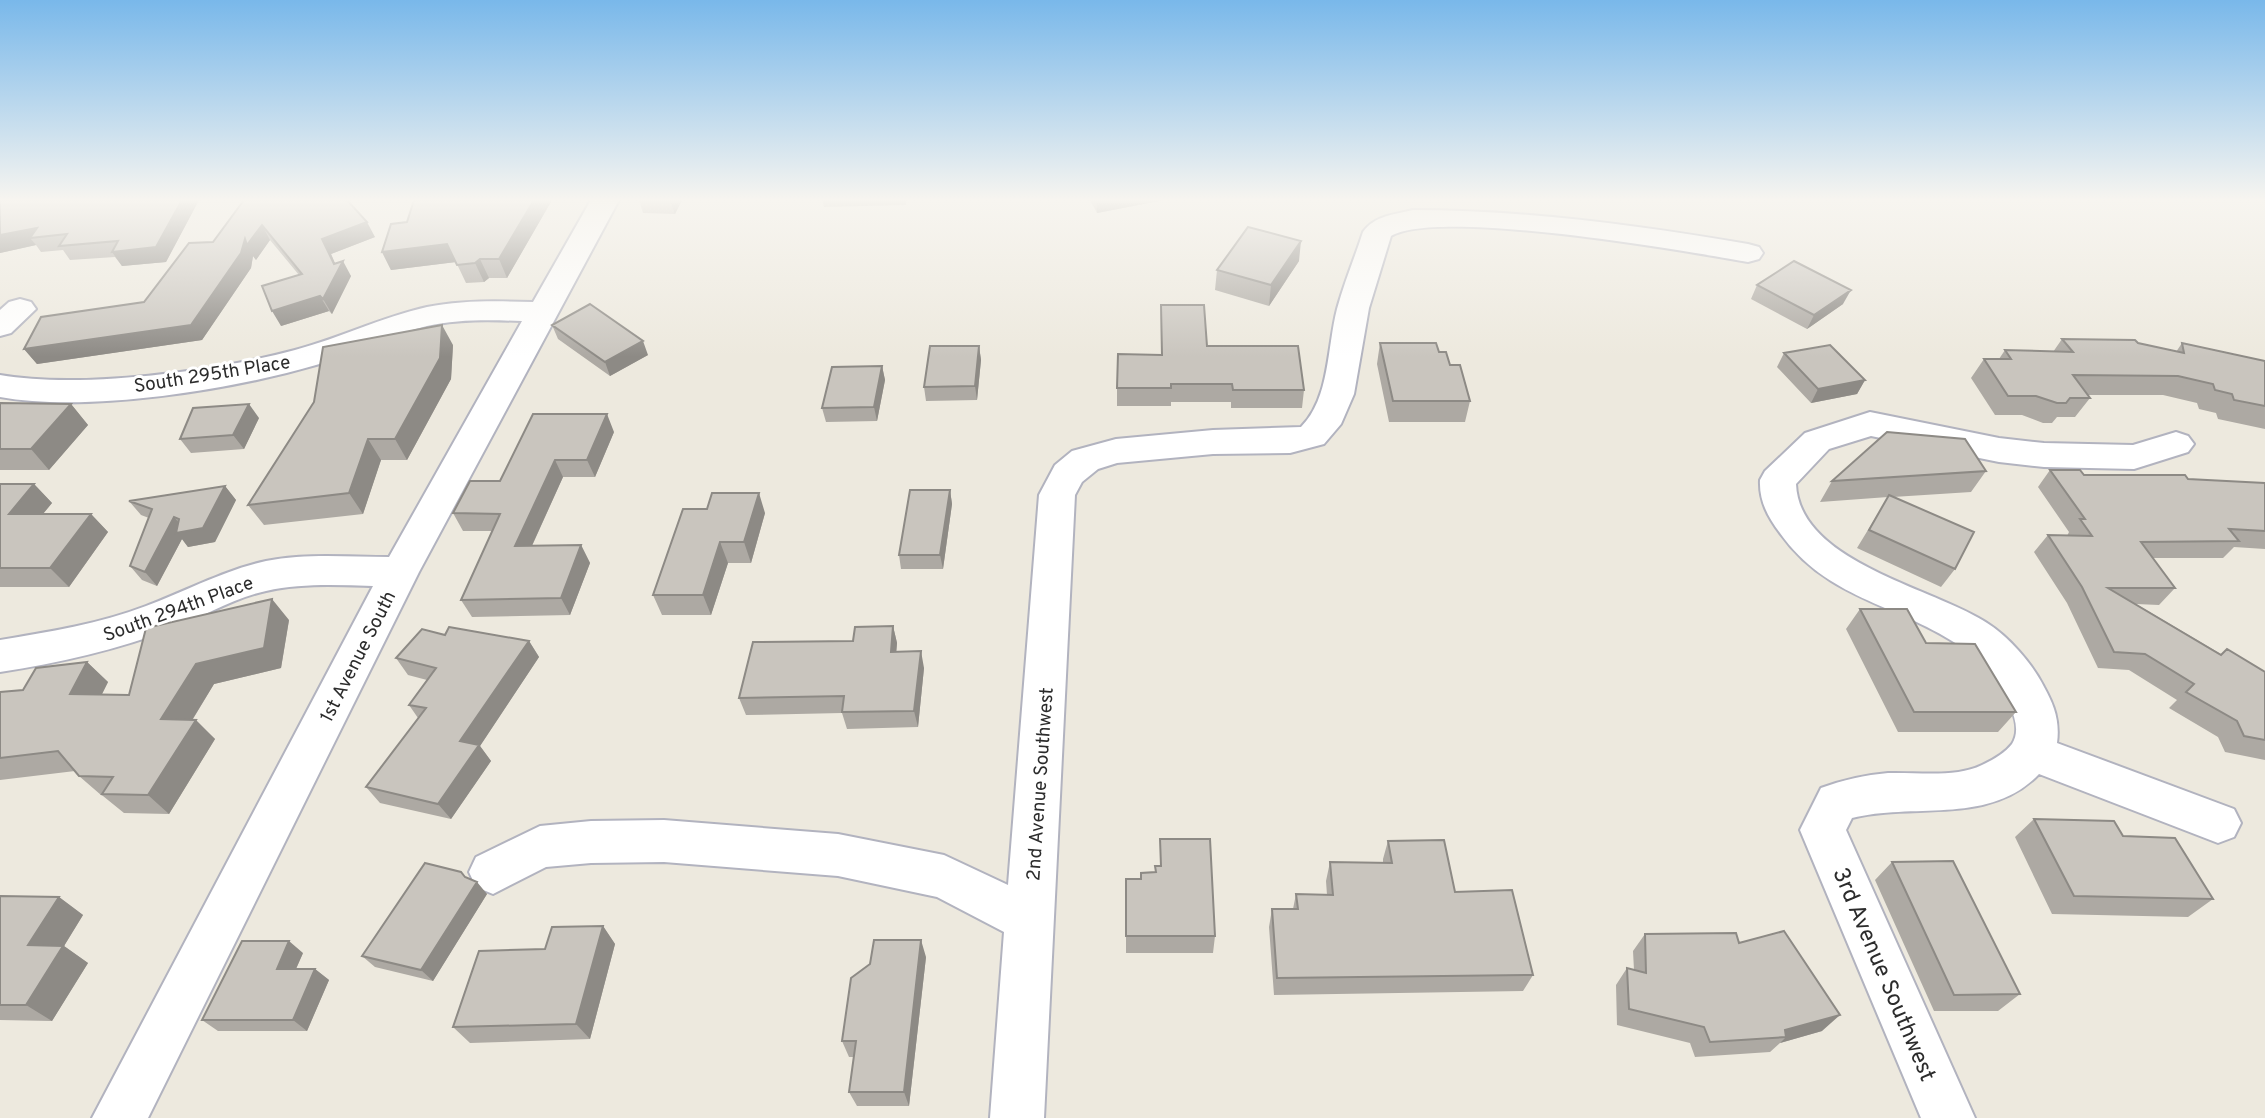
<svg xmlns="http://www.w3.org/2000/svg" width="2265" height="1118" viewBox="0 0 2265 1118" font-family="Overpass,sans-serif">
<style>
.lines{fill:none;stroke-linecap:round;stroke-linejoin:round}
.minor-casing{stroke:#b2b3bf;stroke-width:4}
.minor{fill:#fff;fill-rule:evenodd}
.wall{fill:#ada9a3}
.shaded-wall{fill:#8d8a85}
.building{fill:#c9c5be;stroke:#8d8a85;stroke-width:2}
.labels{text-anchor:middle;stroke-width:6;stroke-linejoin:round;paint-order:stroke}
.street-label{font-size:19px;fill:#2c2c2c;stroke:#fff}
.near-street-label{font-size:23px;fill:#2c2c2c;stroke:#fff}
</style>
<rect width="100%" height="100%" fill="#ede9de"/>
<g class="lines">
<defs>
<path id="minor" d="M 591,200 L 619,200 L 419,572 L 148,1118 L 92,1118 L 373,586 C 337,585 301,583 266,591 C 233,598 203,617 172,629 C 116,650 59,663 0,672 L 0,640 C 49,632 99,624 146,606 C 186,591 224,570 266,561 C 306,553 348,557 389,557 L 522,321 C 491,320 458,319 427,326 C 389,335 354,355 316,365 C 230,390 88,413 0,397 L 0,375 C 81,389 216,371 295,350 C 340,338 382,317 427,307 C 462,300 498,301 533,302 Z
M 1413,210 C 1526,210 1637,225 1748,244 L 1759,247 L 1763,253 L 1759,259 L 1748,262 C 1685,251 1438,208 1391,236 L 1369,308 L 1354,394 L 1341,424 L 1324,444 L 1290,453 L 1213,454 L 1117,463 L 1098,469 L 1082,482 L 1075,495 L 1044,1118 L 990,1118 L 1004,932 L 937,897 L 838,876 L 664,862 L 591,863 L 546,867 L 493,894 L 476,887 L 469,872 L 476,857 L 540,826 L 591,821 L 664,820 L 838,834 L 944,855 L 1008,885 L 1039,495 L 1055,465 L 1072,451 L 1116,439 L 1213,430 L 1301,427 C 1330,398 1327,347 1337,309 C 1344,283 1355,257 1363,232 C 1374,216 1395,214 1413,210 Z
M 20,299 L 31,302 L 36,309 L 11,333 L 0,336 L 0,310 L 9,302 Z
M 1870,412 L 1999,438 L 2044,443 L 2133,445 L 2176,432 L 2188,436 L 2194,444 L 2188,452 L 2134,469 L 2044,467 L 1999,462 L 1871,436 L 1829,449 L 1796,484 C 1799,563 1935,588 1987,623 C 2009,637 2032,663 2044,687 C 2054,705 2060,721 2057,743 L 2234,809 L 2241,823 L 2234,837 L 2218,843 L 2039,774 C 1989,826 1914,802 1852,818 L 1846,830 L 1975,1118 L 1921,1118 L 1800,830 L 1821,788 C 1843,780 1865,775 1888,773 C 1917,772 1956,778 1982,765 C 1993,760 2005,753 2012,744 C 2031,715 1979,658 1957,644 C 1894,603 1827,599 1780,533 C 1768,517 1759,501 1760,480 L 1765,471 L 1805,433 Z"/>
</defs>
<!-- minor casing -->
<use href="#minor" class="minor-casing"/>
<!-- minor -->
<use href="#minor" class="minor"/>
</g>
<!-- wall -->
<path class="wall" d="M 0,200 L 199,200 L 166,262 L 122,266 L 115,257 L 70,260 L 63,250 L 41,252 L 36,245 L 0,253 Z
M 244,200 L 375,237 L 331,254 L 335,264 L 351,276 L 332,314 L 329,311 L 281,326 L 299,275 L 270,240 L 256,260 L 253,256 L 251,268 L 202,340 L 37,364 L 24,349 L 144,302 L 213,242 Z
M 414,200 L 552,200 L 507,278 L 489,278 L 484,282 L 466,283 L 456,262 L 391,270 L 382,252 L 407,222 Z
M 639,200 L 682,200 L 675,214 L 643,213 Z
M 822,200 L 906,200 L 906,205 L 824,207 Z
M 1090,200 L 1164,200 L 1097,213 Z
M 1299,261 L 1269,306 L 1215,290 L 1217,270 Z
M 1757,285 L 1843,304 L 1807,329 L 1751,299 Z
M 1161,305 L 1207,346 L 1304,390 L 1302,408 L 1231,408 L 1231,402 L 1171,402 L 1171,406 L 1117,406 L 1117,388 L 1161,355 Z
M 552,325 L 648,355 L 610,376 L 558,339 Z
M 2062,339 L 2138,343 L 2176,352 L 2182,343 L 2265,361 L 2265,429 L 2218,419 L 2216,413 L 2199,409 L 2197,403 L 2163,395 L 2087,395 L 2090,398 L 2075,417 L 2057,417 L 2052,423 L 2043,423 L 2022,415 L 1995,415 L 1971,378 L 1984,359 L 1999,359 L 2005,350 L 2053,352 Z
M 1380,343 L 1439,352 L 1470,401 L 1465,422 L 1389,422 L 1377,364 Z
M 453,345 L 451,379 L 407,460 L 381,460 L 363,514 L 264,525 L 248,505 Z
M 979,346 L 981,360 L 977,400 L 926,401 L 924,387 Z
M 1784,353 L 1865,380 L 1857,394 L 1811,403 L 1777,367 Z
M 882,366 L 885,380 L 877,421 L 826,422 L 822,408 Z
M 0,403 L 71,404 L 88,425 L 49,470 L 0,470 Z
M 259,418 L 244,449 L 191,453 L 180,439 Z
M 614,432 L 595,477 L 563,477 L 532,546 L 581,545 L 590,563 L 570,615 L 472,617 L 461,600 L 492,531 L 463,531 L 453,513 L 500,481 Z
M 2050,470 L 2084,475 L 2265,483 L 2265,549 L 2234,547 L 2223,558 L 2153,558 L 2175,588 L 2159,605 L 2136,604 L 2221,654 L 2265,672 L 2265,760 L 2225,752 L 2218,737 L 2169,708 L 2177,700 L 2129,670 L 2098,668 L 2067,603 L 2034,552 L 2048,535 L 2067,536 L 2069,532 L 2038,487 Z
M 1986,471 L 1971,492 L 1893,497 L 1955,569 L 1941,587 L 1857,548 L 1888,497 L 1820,502 L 1832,481 Z
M 0,484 L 34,484 L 52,503 L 43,514 L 91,514 L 108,532 L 69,587 L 0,587 Z
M 225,486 L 236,500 L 215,542 L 188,547 L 182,539 L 157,586 L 142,580 L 130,566 L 149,518 L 141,515 L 129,501 Z
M 950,490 L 952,504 L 943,569 L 901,569 L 899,555 Z
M 683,509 L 765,513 L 751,563 L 728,563 L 711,615 L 662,615 L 653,595 Z
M 1860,609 L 1926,643 L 2016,712 L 1998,732 L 1898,732 L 1846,629 Z
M 289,620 L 281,668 L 214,684 L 193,719 L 215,739 L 169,814 L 124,813 L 103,796 L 101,795 L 79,776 L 75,771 L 0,780 L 0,692 L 23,690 L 87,662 L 108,682 L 102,694 L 129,695 Z
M 893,626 L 897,643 L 896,652 L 924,668 L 918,727 L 847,729 L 842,713 L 746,715 L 739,698 L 853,641 Z
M 445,635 L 529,641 L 539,657 L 480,746 L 491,761 L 451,819 L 380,803 L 366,787 L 418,718 L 409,705 L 427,680 L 408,675 L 396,658 Z
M 2034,819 L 2123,836 L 2213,899 L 2188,917 L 2052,914 L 2015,837 Z
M 1160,839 L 1215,936 L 1213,953 L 1126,953 L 1126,879 L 1141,879 L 1155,872 L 1155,866 L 1160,866 Z
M 1388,841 L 1455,892 L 1533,975 L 1523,991 L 1274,995 L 1269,927 L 1272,909 L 1293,909 L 1296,894 L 1327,895 L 1326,881 L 1330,862 L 1383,863 L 1383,859 Z
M 1892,862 L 2020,994 L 1998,1011 L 1934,1011 L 1875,880 Z
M 467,878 L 487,894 L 433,981 L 375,967 L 362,956 Z
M 0,896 L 59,897 L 83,915 L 64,946 L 88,963 L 52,1021 L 0,1020 Z
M 603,926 L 615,944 L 590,1039 L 470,1043 L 453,1027 L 545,949 Z
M 1645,934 L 1739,943 L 1822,1031 L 1780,1043 L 1770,1052 L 1695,1057 L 1690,1043 L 1617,1025 L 1616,985 L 1627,968 L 1634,970 L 1633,951 Z
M 303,953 L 296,969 L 315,969 L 329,980 L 307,1031 L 218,1031 L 202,1020 Z
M 926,957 L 909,1106 L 857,1106 L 849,1092 L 854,1057 L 849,1057 L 842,1041 Z"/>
<!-- shaded-wall -->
<path class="shaded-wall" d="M 182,200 L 199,200 L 166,262 L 122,266 L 112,252 Z
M 534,200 L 552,200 L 507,278 L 499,259 Z
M 682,200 L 675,214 L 670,201 Z
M 1097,200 L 1164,200 L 1097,213 Z
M 367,222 L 375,237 L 331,254 L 338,270 L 343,261 L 351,276 L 332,314 L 323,299 L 322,239 Z
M 262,225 L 270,240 L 256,260 L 253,256 L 251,268 L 202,340 L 37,364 L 24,349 L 191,325 L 245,239 Z
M 37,228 L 30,238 L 36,245 L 0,253 L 0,235 Z
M 1301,241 L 1299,261 L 1269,306 L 1271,285 Z
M 447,244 L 456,262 L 391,270 L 382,252 Z
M 480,259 L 489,278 L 484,282 L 475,263 Z
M 1851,290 L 1843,304 L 1807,329 L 1814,315 Z
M 320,296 L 329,311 L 281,326 L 272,311 Z
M 442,325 L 453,345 L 451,379 L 407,460 L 395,439 Z
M 643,341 L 648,355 L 610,376 L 605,362 Z
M 979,346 L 981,360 L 977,400 L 975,386 Z
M 882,366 L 885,380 L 877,421 L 874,407 Z
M 1865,380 L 1857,394 L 1811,403 L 1818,389 Z
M 71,404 L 88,425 L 49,470 L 31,449 Z
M 249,404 L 259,418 L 244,449 L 233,435 Z
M 607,414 L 614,432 L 595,477 L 587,460 Z
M 368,439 L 381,460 L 363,514 L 349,493 Z
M 555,460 L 563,477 L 524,563 L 515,546 Z
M 34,484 L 52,503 L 27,533 L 9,514 Z
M 225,486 L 236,500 L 215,542 L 188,547 L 182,539 L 157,586 L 145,572 L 174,517 L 186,531 Z
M 950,490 L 952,504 L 943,569 L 940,555 Z
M 759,493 L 765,513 L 751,563 L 744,542 Z
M 91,514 L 108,532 L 69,587 L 50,568 Z
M 720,542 L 728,563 L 711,615 L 703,595 Z
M 581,545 L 590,563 L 570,615 L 561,598 Z
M 272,599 L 289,620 L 281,668 L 214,684 L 181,738 L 161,719 L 196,664 Z
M 893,626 L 897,643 L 895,669 L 891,652 Z
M 529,641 L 539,657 L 480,746 L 491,761 L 451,819 L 438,804 L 460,741 Z
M 921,651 L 924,668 L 918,727 L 914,711 Z
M 87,662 L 108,682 L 92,714 L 70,694 Z
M 196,720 L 215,739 L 169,814 L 148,795 Z
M 461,872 L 472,884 L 477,882 L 487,894 L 433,981 L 421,970 L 465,877 Z
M 59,897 L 83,915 L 64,946 L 88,963 L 52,1021 L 26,1005 L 28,945 Z
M 603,926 L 615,944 L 590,1039 L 576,1024 Z
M 921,940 L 926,957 L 909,1106 L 904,1092 Z
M 289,941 L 303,953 L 291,980 L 277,969 Z
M 315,969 L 329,980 L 307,1031 L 293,1020 Z
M 1840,1015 L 1822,1031 L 1780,1043 L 1786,1037 L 1785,1030 Z"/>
<!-- building -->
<path class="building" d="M 0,200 L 182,200 L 156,247 L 112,252 L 118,241 L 59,246 L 67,234 L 30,238 L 37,228 L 0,235 Z
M 244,200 L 347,200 L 367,222 L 322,239 L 334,264 L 343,261 L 323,299 L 320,296 L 272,311 L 262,286 L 302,274 L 262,225 L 247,245 L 245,239 L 241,253 L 191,325 L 24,349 L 41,317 L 144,302 L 189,243 L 213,242 Z
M 414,200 L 534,200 L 499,259 L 480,259 L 475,263 L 457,265 L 447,244 L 382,252 L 391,224 L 407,222 Z
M 1248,227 L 1301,241 L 1271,285 L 1217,270 Z
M 1794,261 L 1851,290 L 1814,315 L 1757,285 Z
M 590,304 L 643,341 L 605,362 L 552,325 Z
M 1161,305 L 1204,305 L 1207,346 L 1298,346 L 1304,390 L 1233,390 L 1232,384 L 1171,384 L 1171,388 L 1117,388 L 1118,354 L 1162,355 Z
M 442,325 L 440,358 L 395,439 L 368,439 L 349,493 L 248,505 L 314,402 L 323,347 Z
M 2062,339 L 2135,340 L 2138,343 L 2184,353 L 2182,343 L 2265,361 L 2265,406 L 2234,400 L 2232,394 L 2215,390 L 2213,384 L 2178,376 L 2073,375 L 2090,398 L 2070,398 L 2066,403 L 2057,403 L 2036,396 L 2008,396 L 1984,359 L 2011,359 L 2005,350 L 2073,352 Z
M 1380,343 L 1436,343 L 1439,352 L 1446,352 L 1450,365 L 1460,365 L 1470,401 L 1393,401 Z
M 1830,345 L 1865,380 L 1818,389 L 1784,353 Z
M 930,346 L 979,346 L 975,386 L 924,387 Z
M 882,366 L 874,407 L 822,408 L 832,367 Z
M 0,403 L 71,404 L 31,449 L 0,449 Z
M 249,404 L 233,435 L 180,439 L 193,408 Z
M 533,414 L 607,414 L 587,460 L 555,460 L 515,546 L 581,545 L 561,598 L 461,600 L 500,514 L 453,513 L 470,481 L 500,481 Z
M 1887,432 L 1965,439 L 1986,471 L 1832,481 Z
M 2050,470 L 2080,470 L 2084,475 L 2185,475 L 2188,479 L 2265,483 L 2265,531 L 2229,529 L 2239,541 L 2141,542 L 2175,588 L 2108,588 L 2221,655 L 2227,649 L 2265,672 L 2265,740 L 2244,736 L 2237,721 L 2186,692 L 2194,684 L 2145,654 L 2114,652 L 2082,587 L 2048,535 L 2092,536 L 2080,519 L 2085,519 Z
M 0,484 L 34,484 L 9,514 L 91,514 L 50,568 L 0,568 Z
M 225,486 L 203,528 L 176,533 L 179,519 L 174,517 L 145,572 L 130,566 L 152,509 L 129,501 Z
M 910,490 L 950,490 L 940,555 L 899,555 Z
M 712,493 L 759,493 L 744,542 L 720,542 L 703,595 L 653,595 L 683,509 L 707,509 Z
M 1889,495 L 1974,532 L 1955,569 L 1869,530 Z
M 272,599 L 264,648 L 196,664 L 161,719 L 196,720 L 148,795 L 102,794 L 113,777 L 79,776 L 58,751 L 0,758 L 0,692 L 23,690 L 36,668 L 87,662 L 70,694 L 129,695 L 146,628 Z
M 1860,609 L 1907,609 L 1926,643 L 1975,644 L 2016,712 L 1914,712 Z
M 893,626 L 891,652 L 921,651 L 914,711 L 842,712 L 844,696 L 739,698 L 753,642 L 853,641 L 855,627 Z
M 449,627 L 529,641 L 460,741 L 479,745 L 438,804 L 366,787 L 426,708 L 409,705 L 436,668 L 396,658 L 422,629 L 445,635 Z
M 2034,819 L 2114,821 L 2123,836 L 2175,838 L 2213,899 L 2074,896 Z
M 1160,839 L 1210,839 L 1215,936 L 1126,936 L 1126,879 L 1141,879 L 1141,873 L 1156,872 L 1155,866 L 1161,866 Z
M 1444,840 L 1455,892 L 1512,890 L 1533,975 L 1277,978 L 1272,909 L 1298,909 L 1296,894 L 1333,895 L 1330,862 L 1392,863 L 1388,841 Z
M 1953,861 L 2020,994 L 1954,995 L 1892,862 Z
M 425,863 L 461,872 L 465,877 L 477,882 L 421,970 L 362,956 Z
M 0,896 L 59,897 L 28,945 L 63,946 L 26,1005 L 0,1005 Z
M 603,926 L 576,1024 L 453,1027 L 479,951 L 545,949 L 552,927 Z
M 1784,931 L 1840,1015 L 1785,1030 L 1786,1037 L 1710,1042 L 1704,1027 L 1629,1009 L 1627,968 L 1646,973 L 1645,934 L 1736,933 L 1739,943 Z
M 874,940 L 921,940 L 904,1092 L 849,1092 L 856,1041 L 842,1041 L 851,978 L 870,964 Z
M 242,941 L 289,941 L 277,969 L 315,969 L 293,1020 L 202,1020 Z"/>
<!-- sky -->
<linearGradient id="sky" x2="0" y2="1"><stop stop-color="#79b8ea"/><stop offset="0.56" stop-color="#f7f5f0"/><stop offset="1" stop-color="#f7f5f0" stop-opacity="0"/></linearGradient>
<rect width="2265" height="357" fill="url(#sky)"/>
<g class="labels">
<!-- street labels -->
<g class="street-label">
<text transform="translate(212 373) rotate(-9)" y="7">South 295th Place</text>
<text transform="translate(178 608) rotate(-20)" y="7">South 294th Place</text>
<text transform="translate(357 656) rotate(-63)" y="7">1st Avenue South</text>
<text transform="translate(1039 784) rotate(-86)" y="7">2nd Avenue Southwest</text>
</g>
<!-- near-street labels -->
<g class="near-street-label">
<text transform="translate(1885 974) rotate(67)" y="8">3rd Avenue Southwest</text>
</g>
</g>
</svg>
